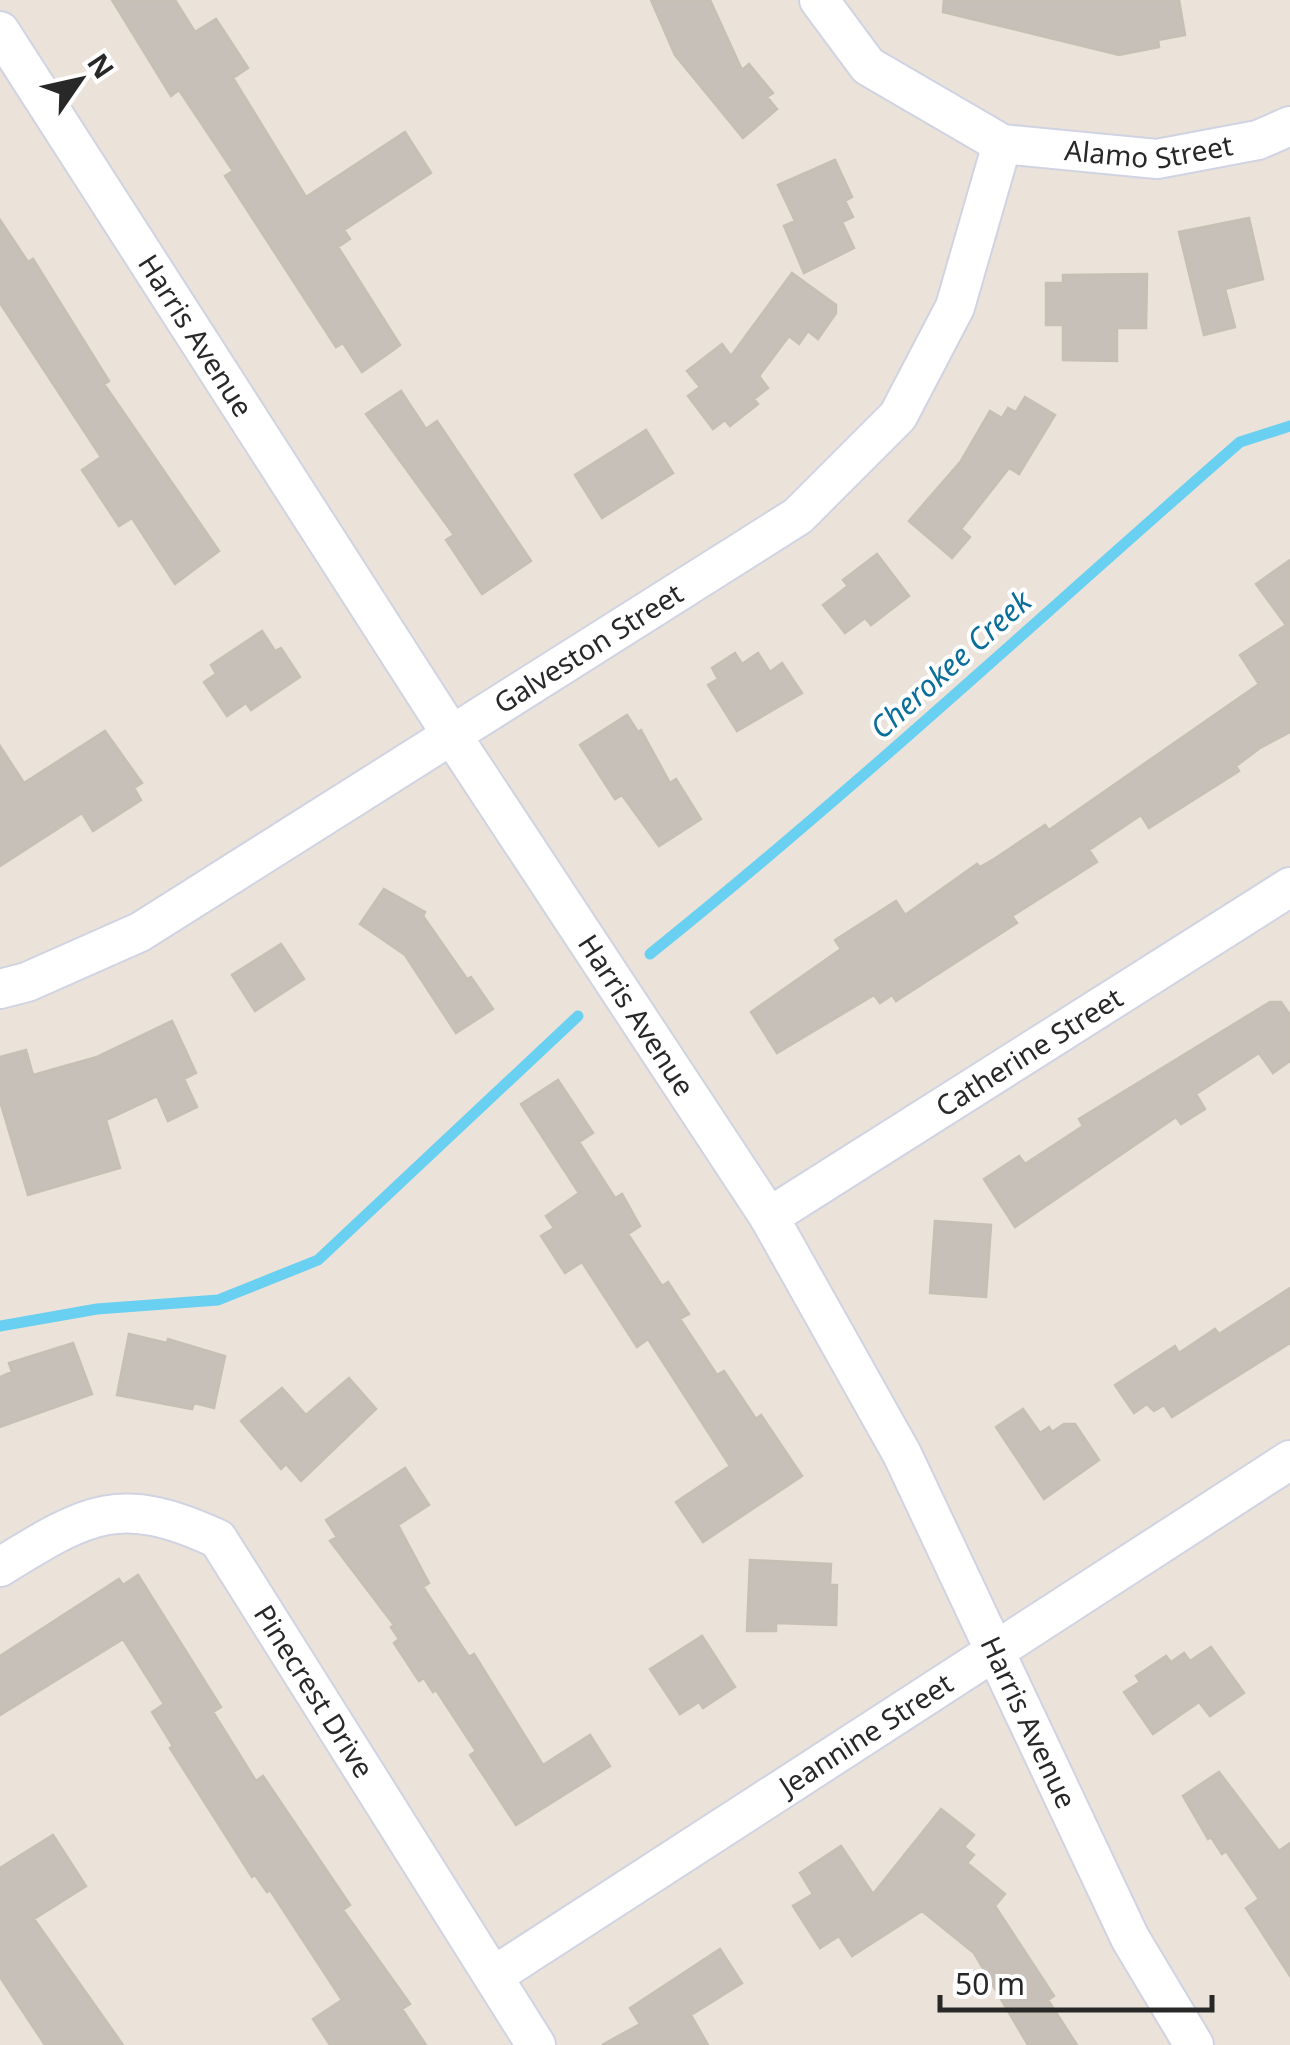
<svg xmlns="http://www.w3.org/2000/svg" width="1290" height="2045" viewBox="0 0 1290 2045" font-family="'Noto Sans',sans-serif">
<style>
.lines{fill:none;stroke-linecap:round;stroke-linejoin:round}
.stream{stroke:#69d0f1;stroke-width:11}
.building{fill:#c6c0b9;stroke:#c6bfb3;stroke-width:2.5}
.minor-casing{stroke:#cfd3e2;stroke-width:42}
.minor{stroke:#fff;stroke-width:38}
.labels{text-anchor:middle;stroke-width:8;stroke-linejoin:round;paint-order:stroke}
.street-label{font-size:28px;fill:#282828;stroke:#fff}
.water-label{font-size:30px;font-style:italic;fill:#0a6d9a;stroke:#fff}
</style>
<rect width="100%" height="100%" fill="#ebe3d9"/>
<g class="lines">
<!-- stream -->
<path class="stream" d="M 650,954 C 853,791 1044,613 1240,442 L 1290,426
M 0,1326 L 97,1309 L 218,1300 L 318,1260 L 578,1016"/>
</g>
<!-- building -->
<path class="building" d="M 112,0 L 175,0 L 195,32 L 216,19 L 248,68 L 233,78 L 306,197 L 405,132 L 431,173 L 344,230 L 350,239 L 338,247 L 400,345 L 392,351 L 362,372 L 343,343 L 336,347 L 225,176 L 233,171 L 179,90 L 171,96 Z
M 651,0 L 710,0 L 742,70 L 749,64 L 773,93 L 767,97 L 777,109 L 743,138 L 675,55 Z
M 944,0 L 1179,0 L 1185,35 L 1158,40 L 1159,47 L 1119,55 L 943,12 Z
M 835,160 L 852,197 L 845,201 L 853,217 L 842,222 L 854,248 L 804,273 L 784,226 L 795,221 L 778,185 Z
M 1249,218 L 1263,279 L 1225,289 L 1235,327 L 1204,335 L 1179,232 Z
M 0,220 L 28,262 L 33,259 L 109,381 L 104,384 L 219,551 L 175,584 L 132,518 L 119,526 L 82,470 L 101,457 L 0,303 Z
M 792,273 L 836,305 L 836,313 L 818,339 L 808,331 L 799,344 L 789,336 L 759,376 L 768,388 L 754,399 L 758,404 L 730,426 L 725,420 L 713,429 L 688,396 L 700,387 L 687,371 L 722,344 L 731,356 Z
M 1147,274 L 1146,328 L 1117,328 L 1117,361 L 1063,360 L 1063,325 L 1046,325 L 1046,283 L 1063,283 L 1063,275 Z
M 401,391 L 426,429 L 437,421 L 531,561 L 482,594 L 446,540 L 454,535 L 366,414 Z
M 1025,397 L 1055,415 L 1019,474 L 1009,468 L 961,529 L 970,537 L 952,558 L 909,521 L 961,461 L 990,411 L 1002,418 L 1008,408 L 1016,412 Z
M 646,430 L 673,473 L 602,518 L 575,475 Z
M 877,554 L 909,596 L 871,625 L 865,618 L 845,633 L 823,605 L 848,586 L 843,580 Z
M 1290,560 L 1290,732 L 1260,748 L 1236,766 L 1239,771 L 1149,828 L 1141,815 L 1089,850 L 1097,862 L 1012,916 L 1017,923 L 896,1001 L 892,995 L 880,1003 L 874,995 L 777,1053 L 751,1012 L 841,949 L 835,940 L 896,901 L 905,915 L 977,864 L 980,867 L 994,859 L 1045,825 L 1049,830 L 1259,684 L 1240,655 L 1286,625 L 1256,584 Z
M 262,631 L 275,651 L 281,648 L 300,677 L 251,710 L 246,703 L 227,716 L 204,682 L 216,674 L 211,665 Z
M 735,653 L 742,664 L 758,653 L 770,672 L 782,663 L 802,693 L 737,731 L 708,685 L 718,679 L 712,668 Z
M 627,715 L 638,732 L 641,730 L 670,783 L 676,779 L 701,819 L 659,846 L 622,795 L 615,799 L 580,745 Z
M 105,731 L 142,783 L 134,788 L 141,800 L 93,831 L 82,813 L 0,866 L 0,746 L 24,783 Z
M 384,889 L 425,912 L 423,916 L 467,979 L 471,977 L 493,1009 L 456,1033 L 405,955 L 360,924 Z
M 281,944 L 304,979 L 255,1011 L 232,975 Z
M 1270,1002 L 1281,1002 L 1290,1015 L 1290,1061 L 1273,1073 L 1259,1053 L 1196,1094 L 1205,1109 L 1181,1124 L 1176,1117 L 1015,1227 L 984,1179 L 1019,1156 L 1025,1164 L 1083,1126 L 1079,1119 Z
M 172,1021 L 196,1073 L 184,1079 L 197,1107 L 168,1121 L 157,1096 L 106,1120 L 120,1168 L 28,1195 L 0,1101 L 0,1057 L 26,1050 L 33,1075 L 97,1057 Z
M 558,1080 L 593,1133 L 579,1142 L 615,1198 L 622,1194 L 640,1226 L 628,1234 L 662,1286 L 668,1282 L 689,1314 L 680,1319 L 717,1375 L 724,1371 L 756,1419 L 761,1415 L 802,1476 L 703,1542 L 676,1502 L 730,1466 L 648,1339 L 637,1347 L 582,1262 L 565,1273 L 541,1236 L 554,1228 L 546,1216 L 579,1193 L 521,1104 Z
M 935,1221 L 991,1225 L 986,1297 L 930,1293 Z
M 1290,1288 L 1290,1343 L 1172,1417 L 1164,1405 L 1154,1411 L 1147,1404 L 1134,1413 L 1115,1385 L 1175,1346 L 1179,1353 L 1215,1329 L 1219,1334 Z
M 129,1334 L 167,1343 L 168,1339 L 225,1356 L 214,1408 L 194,1403 L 192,1409 L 117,1395 Z
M 73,1343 L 92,1394 L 0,1427 L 0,1377 L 12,1372 L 9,1363 Z
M 349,1378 L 376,1409 L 301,1481 L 286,1464 L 281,1469 L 241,1421 L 282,1388 L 306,1415 Z
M 1023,1409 L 1040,1433 L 1049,1427 L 1052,1432 L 1064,1424 L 1075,1424 L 1099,1460 L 1044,1499 L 996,1427 Z
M 405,1468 L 429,1505 L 398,1525 L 429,1583 L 423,1587 L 469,1657 L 474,1654 L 543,1765 L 590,1735 L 610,1766 L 516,1825 L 470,1755 L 476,1751 L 436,1690 L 433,1692 L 424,1678 L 419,1681 L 394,1643 L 399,1639 L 391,1627 L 394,1625 L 330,1541 L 337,1537 L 326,1520 Z
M 750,1560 L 831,1564 L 830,1585 L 837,1585 L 836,1625 L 776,1623 L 776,1631 L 747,1631 Z
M 138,1575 L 221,1707 L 213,1712 L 256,1781 L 263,1776 L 350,1905 L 343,1910 L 410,2004 L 402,2009 L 426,2045 L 330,2045 L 313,2019 L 342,2000 L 270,1890 L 267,1892 L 255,1875 L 252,1877 L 170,1748 L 173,1746 L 152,1712 L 164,1704 L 123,1639 L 0,1715 L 0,1656 L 119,1579 L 123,1585 Z
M 702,1636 L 735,1687 L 703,1708 L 699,1702 L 680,1714 L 650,1669 Z
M 1211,1647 L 1244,1693 L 1210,1716 L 1199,1702 L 1153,1734 L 1124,1692 L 1140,1682 L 1136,1676 L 1166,1656 L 1171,1662 L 1184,1653 L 1190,1661 Z
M 1219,1772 L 1279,1851 L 1290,1843 L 1290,1976 L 1246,1908 L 1259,1899 L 1226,1851 L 1222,1854 L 1211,1837 L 1208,1839 L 1183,1796 Z
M 941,1809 L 974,1835 L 964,1847 L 974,1855 L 967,1863 L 1005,1894 L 995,1906 L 1054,1996 L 1048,2000 L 1077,2045 L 1028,2045 L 974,1953 L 922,1911 L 852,1956 L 839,1936 L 820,1948 L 793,1906 L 813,1894 L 800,1873 L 841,1846 L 873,1894 Z
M 53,1835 L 86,1886 L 34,1919 L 123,2045 L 45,2045 L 0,1977 L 0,1868 Z
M 720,1949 L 742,1983 L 691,2015 L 708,2045 L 602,2045 L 640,2024 L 630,2008 Z"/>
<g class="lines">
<defs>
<g id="minor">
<path id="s1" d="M 819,0 L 868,66 L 1002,144 L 1157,159 L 1258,140 L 1290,126"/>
<path id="s2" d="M 0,31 L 453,737 L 769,1217 L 902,1454 L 1130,1938 L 1194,2045"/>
<path id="s3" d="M 0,989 L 27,982 L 140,932 L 798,516 L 898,416 L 955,307 L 1002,144"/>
<path id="s4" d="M 769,1217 L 1290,887"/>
<path id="s5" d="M 0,1567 C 88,1513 119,1493 218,1539 L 536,2045"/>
<path id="s6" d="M 495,1975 L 1290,1460"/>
</g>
</defs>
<!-- minor casing -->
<use href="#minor" class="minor-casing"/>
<!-- minor -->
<use href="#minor" class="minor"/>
</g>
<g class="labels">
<!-- street labels -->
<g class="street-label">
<text dy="10" stroke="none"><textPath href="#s1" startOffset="385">Alamo Street</textPath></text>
<text dy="10" stroke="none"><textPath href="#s2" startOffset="362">Harris Avenue</textPath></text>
<text dy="10" stroke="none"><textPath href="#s3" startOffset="682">Galveston Street</textPath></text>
<text dy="10" stroke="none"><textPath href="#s2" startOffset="1172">Harris Avenue</textPath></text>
<text dy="10" stroke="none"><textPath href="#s4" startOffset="308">Catherine Street</textPath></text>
<text dy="10" stroke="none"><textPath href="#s5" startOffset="415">Pinecrest Drive</textPath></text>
<text dy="10" stroke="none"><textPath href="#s2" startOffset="1982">Harris Avenue</textPath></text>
<text dy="10" stroke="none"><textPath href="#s6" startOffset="442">Jeannine Street</textPath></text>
</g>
<!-- water labels -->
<g class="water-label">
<text transform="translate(951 665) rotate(-42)" y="10">Cherokee Creek</text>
</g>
</g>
<!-- north arrow -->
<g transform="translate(80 80) rotate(56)" stroke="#ffffff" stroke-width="8" paint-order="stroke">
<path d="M0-8L18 38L0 25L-18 38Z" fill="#282828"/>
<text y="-15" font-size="28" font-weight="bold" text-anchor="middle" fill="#282828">N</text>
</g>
<!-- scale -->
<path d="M940 1995v15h272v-15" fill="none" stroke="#282828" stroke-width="5"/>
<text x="955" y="1995" font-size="30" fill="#282828" stroke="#ffffff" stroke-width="8" paint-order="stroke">50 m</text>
</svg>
